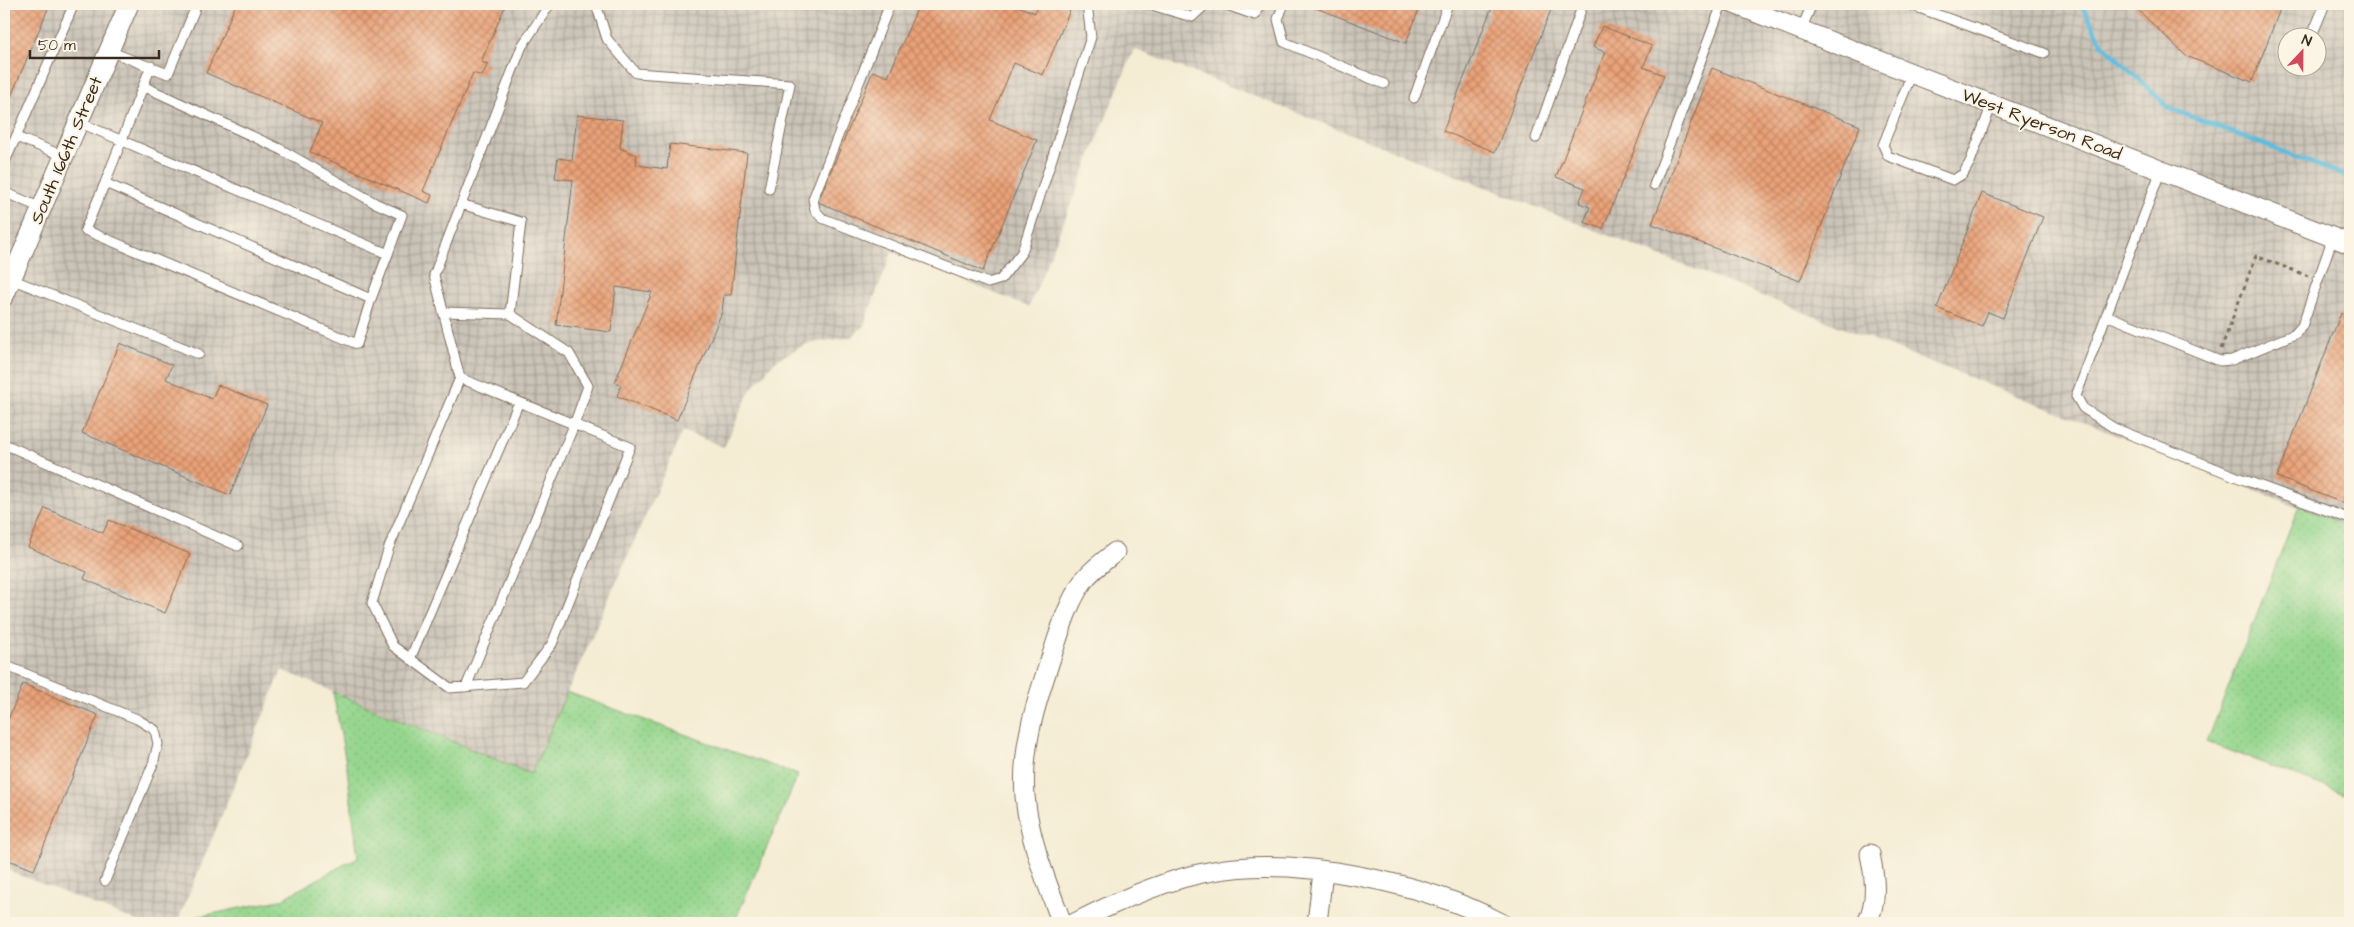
<svg xmlns="http://www.w3.org/2000/svg" width="2354" height="927" viewBox="0 0 2354 927" font-family="'Architects Daughter',sans-serif">
<style>
.industrial{fill:url(#industrial-grid);fill-rule:evenodd}
.grass{fill:url(#grass-dots);stroke:#688056}
.lines{fill:none;stroke-linecap:round;stroke-linejoin:round}
.stream{stroke:#5cbcda;stroke-width:5}
.building{fill:url(#building-cross-hatch)}
.service-casing{stroke:#7c6e5d;stroke-width:11}
.minor-casing{stroke:#7c6e5d;stroke-width:21}
.path{stroke:#7c6e5d;stroke-width:3;stroke-dasharray:4 4;stroke-linecap:butt}
.service{stroke:#fff;stroke-width:9}
.minor{stroke:#fff;stroke-width:19}
.labels{text-anchor:middle;stroke-width:4;stroke-linejoin:round;paint-order:stroke}
.street-label{font-size:18px;fill:#3b2a1e;stroke:#fcf5e5}
</style>
<defs>
<pattern id="industrial-grid" width="8" height="8" patternUnits="userSpaceOnUse" patternTransform="scale(1.25)"><rect width="8" height="8" fill="#cbc3b8"/><path d="M0 4h8M4 0v8" fill="none" stroke="#a69f95"/></pattern>
<pattern id="grass-dots" width="8" height="8" patternUnits="userSpaceOnUse" patternTransform="scale(1.25)"><rect width="8" height="8" fill="#95d68e"/><path d="M2 2h.1M6 6h.1" fill="none" stroke="#81b87a" stroke-width="1.8" stroke-linecap="round"/></pattern>
<pattern id="building-cross-hatch" width="8" height="8" patternUnits="userSpaceOnUse" patternTransform="scale(1.25)"><rect width="8" height="8" fill="#eaa278"/><path d="M0 0l8 8M0 8l8-8" fill="none" stroke="#bf8462"/></pattern>
</defs>
<rect width="100%" height="100%" fill="#fcf5e5"/>
<filter id="ink" filterUnits="userSpaceOnUse"><feTurbulence type="fractalNoise" baseFrequency=".02" numOctaves="2"/><feDisplacementMap in="SourceGraphic" scale="10" xChannelSelector="R" yChannelSelector="G"/><feConvolveMatrix kernelMatrix="1 2 1 2 8 2 1 2 1" color-interpolation-filters="sRGB"/></filter>
<filter id="wash" filterUnits="userSpaceOnUse"><feTurbulence type="fractalNoise" baseFrequency=".0096" numOctaves="4" result="noise"/><feDisplacementMap in="SourceGraphic" scale="20" xChannelSelector="R" yChannelSelector="G"/><feGaussianBlur stdDeviation="1.12" result="paint"/><feColorMatrix in="noise" values="0 0 0 0 0 0 0 0 0 0 0 0 0 0 0 0 0 1.4 0 .05"/><feComposite in="paint" operator="in"/></filter>
<g filter="url(#wash)">
<rect width="100%" height="100%" fill="#f4ecd3"/>
<!-- industrial -->
<path class="industrial" d="M 4,4 L 2350,4 L 2350,527 L 1134,49 L 1029,307 L 892,252 L 863,327 L 851,337 L 806,344 L 775,361 L 750,391 L 724,447 L 683,431 L 531,774 L 282,670 L 177,923 L 141,923 L 4,869 ZM 2286,38 L 2316,38 L 2316,68 L 2286,68 Z"/>
<!-- grass -->
<path class="grass" d="M 2299,506 L 2350,527 L 2350,796 L 2207,742 Z
M 333,692 L 531,774 L 567,692 L 798,775 L 734,923 L 183,923 L 177,921 L 280,900 L 358,857 L 347,768 Z"/>
<g class="lines">
<!-- stream -->
<path class="stream" d="M 2081,4 L 2102,44 L 2169,108 L 2348,177"/>
</g>
<g id="blocks">
<!-- building -->
<path class="building" d="M 4,4 L 50,4 L 7,106 L 4,105 Z
M 236,4 L 506,4 L 481,62 L 488,64 L 482,76 L 473,73 L 423,191 L 432,195 L 429,203 L 310,152 L 322,123 L 206,73 Z
M 919,4 L 1013,4 L 1035,13 L 1039,4 L 1064,4 L 1063,7 L 1070,10 L 1043,75 L 1014,63 L 990,120 L 1037,140 L 983,271 L 818,202 L 873,71 L 888,77 Z
M 1306,4 L 1421,4 L 1406,43 Z
M 1485,4 L 1545,4 L 1552,7 L 1495,152 L 1443,131 L 1492,7 Z
M 2132,4 L 2282,4 L 2252,82 L 2186,56 Z
M 1602,26 L 1652,46 L 1643,67 L 1664,75 L 1603,229 L 1584,222 L 1590,207 L 1579,203 L 1585,188 L 1556,177 L 1605,52 L 1593,47 Z
M 1712,68 L 1860,126 L 1800,281 L 1652,224 Z
M 577,115 L 623,120 L 620,148 L 637,155 L 636,165 L 667,169 L 670,144 L 747,153 L 731,295 L 724,295 L 722,312 L 677,420 L 617,396 L 621,385 L 615,382 L 652,292 L 616,287 L 611,332 L 556,325 L 573,180 L 555,178 L 558,158 L 572,160 Z
M 1982,193 L 2043,217 L 2003,318 L 1988,312 L 1982,326 L 1937,308 Z
M 2341,313 L 2350,317 L 2350,506 L 2277,477 Z
M 120,343 L 172,365 L 166,379 L 212,399 L 218,385 L 267,405 L 230,495 L 82,433 Z
M 45,508 L 103,533 L 109,520 L 190,554 L 165,613 L 84,579 L 87,572 L 28,547 Z
M 23,684 L 98,715 L 34,870 L 4,858 L 4,729 Z"/>
</g>
</g>
<g filter="url(#ink)">
<use href="#blocks" fill-opacity="0" stroke="#7c6e5d" stroke-width="1"/>
<g class="lines">
<defs>
<path id="service" d="M 596,4 L 607,39 L 636,73 L 790,84 L 769,189
M 890,4 L 813,199 L 815,210 L 822,218 L 988,283 L 1001,279 L 1022,252 L 1091,37 L 1087,4
M 1148,4 L 1192,17 L 1206,4
M 1224,4 L 1255,15 L 1259,4
M 1284,4 L 1278,19 L 1284,42 L 1384,84
M 1908,4 L 2044,53
M 1801,30 L 1812,4
M 2311,38 L 2325,4
M 109,51 L 168,74 L 197,4
M 1912,73 L 1883,145 L 1888,156 L 1953,180 L 1963,174 L 1970,162 L 1992,104
M 143,86 L 278,148 L 375,203 L 402,215 L 388,254
M 1414,98 L 1448,4
M 78,122 L 388,254 L 371,299 L 105,183 L 85,230 L 357,344 L 371,299
M 1536,138 L 1583,4
M 64,156 L 16,137 L 74,4
M 4,164 L 16,137
M 2161,170 L 2076,396 L 2083,408 L 2114,428 L 2247,481 L 2350,519
M 105,183 L 151,66
M 1654,185 L 1722,4
M 4,192 L 41,208
M 11,279 L 199,354
M 443,312 L 510,314 L 521,222 L 461,204
M 2106,315 L 2220,361 L 2232,360 L 2295,334 L 2302,326 L 2333,237
M 460,378 L 630,447 L 552,644 L 523,682 L 450,688 L 393,646 L 372,603 L 389,547 L 460,378 L 434,275 L 522,46 L 550,4
M 4,444 L 238,546
M 410,659 L 519,402
M 4,665 L 137,719 L 155,730 L 158,744 L 153,764 L 105,881
M 466,687 L 574,425 L 588,386 L 569,353 L 510,314"/>
<path id="minor" d="M 1734,4 L 2350,244
M 4,296 L 129,4
M 1062,923 C 1047,883 1029,840 1025,796 C 1021,745 1038,696 1054,649 C 1062,625 1069,601 1084,580 C 1092,569 1105,561 1115,552
M 1075,923 C 1117,901 1166,879 1213,871 C 1298,856 1425,883 1501,923
M 1317,923 L 1323,872
M 1867,923 C 1878,900 1875,878 1870,854"/>
</defs>
<!-- service casing -->
<use href="#service" class="service-casing"/>
<!-- minor casing -->
<use href="#minor" class="minor-casing"/>
<!-- path -->
<path class="path" d="M 2221,349 L 2256,256 L 2308,276"/>
<!-- service -->
<use href="#service" class="service"/>
<!-- minor -->
<use href="#minor" class="minor"/>
</g>
</g>
<g class="labels">
<!-- street labels -->
<g class="street-label">
<text transform="translate(2042 124) rotate(21)" y="6">West Ryerson Road</text>
<text transform="translate(66 150) rotate(-67)" y="6">South 166th Street</text>
</g>
</g>
<!-- margin -->
<rect width="2354" height="927" fill="none" stroke="#fcf5e5" stroke-width="20"/>
<!-- north arrow -->
<g transform="translate(2302 52) rotate(22)"><circle r="24" fill="#fcf5e5" stroke="#afa495"/>
<path d="M0-4L9 19L0 12L-9 19Z" fill="#d1495b"/>
<text y="-8" font-size="14" font-weight="bold" text-anchor="middle" fill="#3b2a1e">N</text>
</g>
<!-- scale -->
<path d="M30 50v8h129v-8" fill="none" stroke="#3b2a1e" stroke-width="2.5"/>
<text x="38" y="50" font-size="15" fill="#3b2a1e" stroke="#fcf5e5" stroke-width="4" paint-order="stroke">50 m</text>
</svg>
